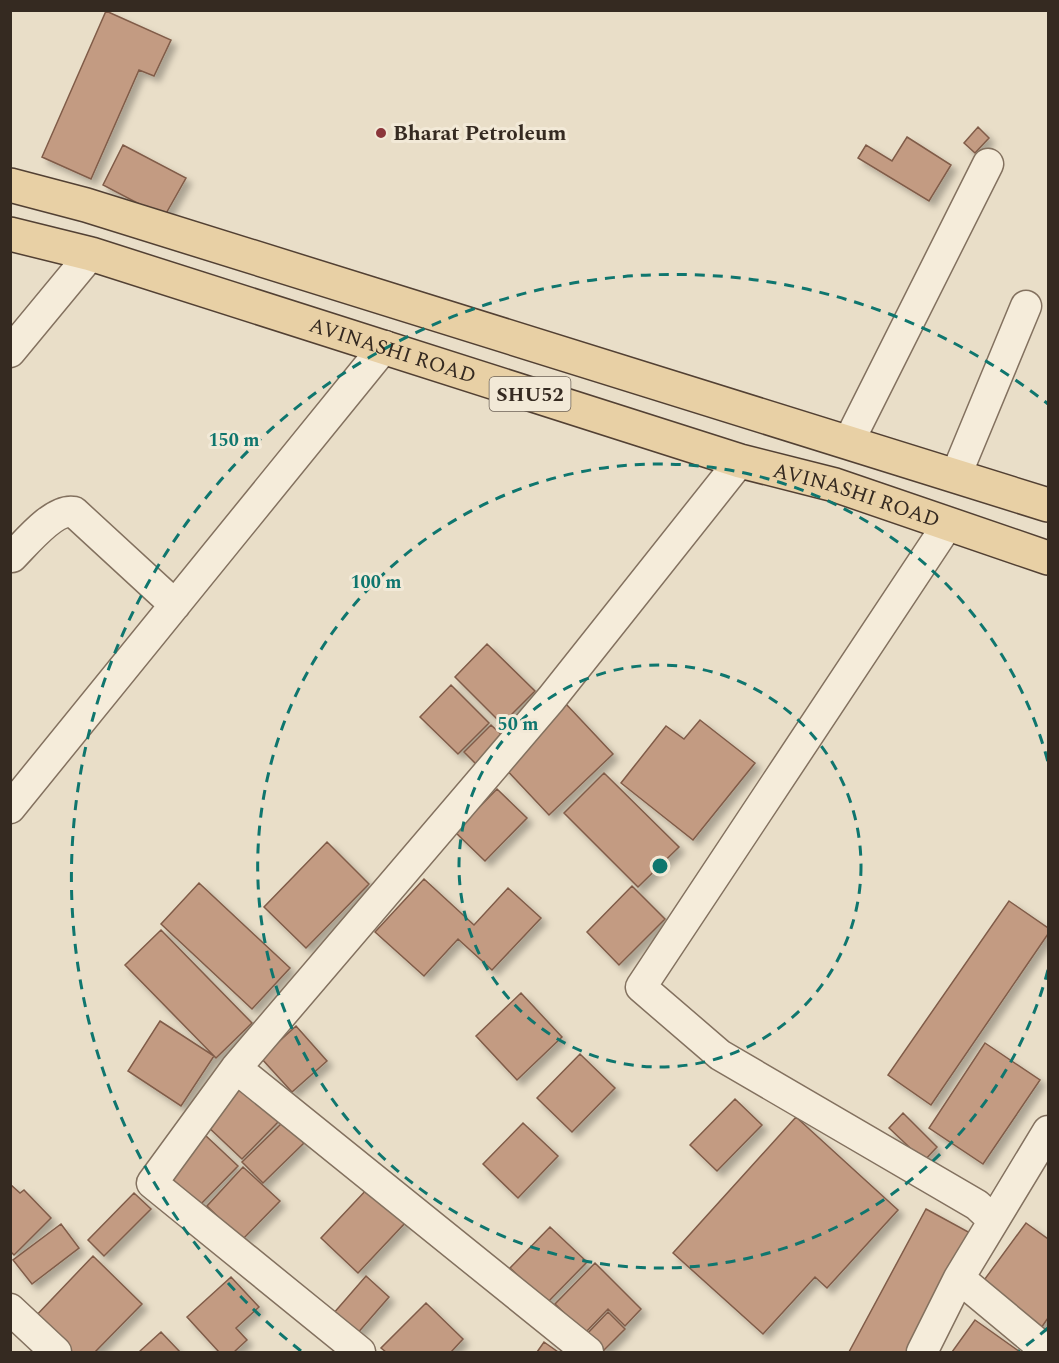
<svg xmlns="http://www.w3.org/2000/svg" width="1059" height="1363" viewBox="0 0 1059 1363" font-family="Spectral,serif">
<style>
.building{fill:#c39b82;stroke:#805c48;stroke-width:1.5;filter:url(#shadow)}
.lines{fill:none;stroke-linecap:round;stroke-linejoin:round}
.minor-casing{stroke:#83715f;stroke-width:33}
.major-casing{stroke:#524033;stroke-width:36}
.minor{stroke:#f5ecda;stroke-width:30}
.major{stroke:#e8d0a5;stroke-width:33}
.ring{fill:none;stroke:#0f766e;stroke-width:3;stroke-dasharray:10 8}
.poi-dot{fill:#8b363a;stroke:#f2e9d7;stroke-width:2}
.labels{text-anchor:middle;stroke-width:6;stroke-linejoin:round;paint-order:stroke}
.shield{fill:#f2e9d7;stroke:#6e6358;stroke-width:1.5}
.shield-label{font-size:20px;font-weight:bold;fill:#352a21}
.poi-label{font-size:21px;font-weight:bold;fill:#352a21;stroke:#f2e9d7;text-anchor:start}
.street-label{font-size:21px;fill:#352a21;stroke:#f2e9d7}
.centre{fill:#0f766e;stroke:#f2e9d7;stroke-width:3}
.ring-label{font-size:18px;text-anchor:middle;font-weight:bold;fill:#0f766e;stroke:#f2e9d7;stroke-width:6;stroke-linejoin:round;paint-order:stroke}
</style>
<defs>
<filter id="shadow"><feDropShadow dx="5.5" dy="5.5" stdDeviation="3" flood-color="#0004"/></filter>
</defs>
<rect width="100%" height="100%" fill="#e9dec8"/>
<!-- building -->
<path class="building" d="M 106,11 L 171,40 L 154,76 L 139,70 L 91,179 L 42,157 Z
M 978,127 L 989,138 L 975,153 L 964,143 Z
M 907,137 L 951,165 L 929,201 L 858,158 L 866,145 L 892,161 Z
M 123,145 L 186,178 L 164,217 L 103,185 Z
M 487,644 L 535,691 L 502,724 L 455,677 Z
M 451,685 L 489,723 L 458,754 L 420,717 Z
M 566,704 L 613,754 L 549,815 L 502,765 Z
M 700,720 L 755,763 L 693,840 L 621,783 L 666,726 L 684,739 Z
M 491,725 L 505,738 L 478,766 L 464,752 Z
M 604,773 L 679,847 L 638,887 L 564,813 Z
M 497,789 L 527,818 L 485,861 L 455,832 Z
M 327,842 L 369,884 L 306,948 L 264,907 Z
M 424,879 L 474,925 L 508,888 L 541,918 L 492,970 L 458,939 L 424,976 L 375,932 Z
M 199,883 L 290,968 L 252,1009 L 161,924 Z
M 632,886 L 665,919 L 619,965 L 587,932 Z
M 1009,901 L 1048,928 L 1048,934 L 931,1105 L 888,1075 Z
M 161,930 L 252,1023 L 216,1058 L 125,965 Z
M 521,993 L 562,1037 L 517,1080 L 476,1036 Z
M 160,1021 L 214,1056 L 181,1106 L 128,1071 Z
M 296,1026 L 327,1061 L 292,1092 L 261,1058 Z
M 985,1043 L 1040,1080 L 983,1164 L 929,1128 Z
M 580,1054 L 615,1088 L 572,1132 L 537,1098 Z
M 243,1085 L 280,1120 L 242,1159 L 205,1124 Z
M 735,1099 L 762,1125 L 717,1171 L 690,1145 Z
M 903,1113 L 937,1147 L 924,1161 L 889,1128 Z
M 796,1117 L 898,1210 L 827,1288 L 815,1277 L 763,1334 L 673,1253 Z
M 283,1122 L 304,1143 L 263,1183 L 242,1162 Z
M 523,1123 L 558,1156 L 518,1198 L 483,1164 Z
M 205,1135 L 238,1166 L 200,1205 L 167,1174 Z
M 243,1167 L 280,1201 L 242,1240 L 207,1206 Z
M 10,1184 L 20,1193 L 24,1190 L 51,1218 L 14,1255 L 10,1251 Z
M 369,1187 L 406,1222 L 358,1273 L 321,1238 Z
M 134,1193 L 151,1209 L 104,1256 L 88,1240 Z
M 926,1209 L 972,1234 L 909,1352 L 849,1352 Z
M 1026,1223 L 1048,1239 L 1048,1318 L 1039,1331 L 979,1287 Z
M 61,1224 L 79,1248 L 32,1284 L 13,1260 Z
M 550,1227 L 587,1262 L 547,1303 L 510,1268 Z
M 93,1256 L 142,1304 L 95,1352 L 65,1352 L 32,1320 Z
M 595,1263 L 641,1309 L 625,1326 L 608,1309 L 585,1333 L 555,1304 Z
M 366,1276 L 389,1297 L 356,1335 L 333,1314 Z
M 231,1277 L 259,1307 L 236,1328 L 247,1340 L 234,1352 L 219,1352 L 187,1317 Z
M 426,1303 L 463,1339 L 451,1352 L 386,1352 L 381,1348 Z
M 608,1312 L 625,1329 L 603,1351 L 586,1335 Z
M 975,1320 L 1020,1352 L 952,1352 Z
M 161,1332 L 180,1352 L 139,1352 Z
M 544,1342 L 558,1352 L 537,1352 Z"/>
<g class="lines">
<defs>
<path id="minor" d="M 10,352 L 91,254
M 849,441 L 988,164
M 956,475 L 1026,306
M 948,524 L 641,987 L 720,1055 L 977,1205 L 993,1220
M 12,557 C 26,543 54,508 74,512 L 175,605
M 10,808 L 385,346
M 236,1068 L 588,1352
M 959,1278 L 1048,1352
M 10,1309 L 56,1352
M 360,1352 L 152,1183 L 236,1068 L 551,699 L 740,461
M 922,1352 L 959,1278 L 1048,1131"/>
<g id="major">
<path d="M 10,185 L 86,205 L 1048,505"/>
<path id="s1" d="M 10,234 L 91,254 L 740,461 L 835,485 L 1048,558"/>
</g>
</defs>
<!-- minor casing -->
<use href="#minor" class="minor-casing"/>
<!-- major casing -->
<use href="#major" class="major-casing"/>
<!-- minor -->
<use href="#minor" class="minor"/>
<!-- major -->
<use href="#major" class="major"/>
</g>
<!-- distance rings -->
<g class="ring">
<circle cx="660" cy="866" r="201"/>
<path d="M1048 970A402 402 0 1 1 1048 762"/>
<path d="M1048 1328A603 603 0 0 1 1019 1351M301 1351A603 603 0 1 1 1048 404"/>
</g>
<!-- markers -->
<circle class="poi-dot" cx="381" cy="133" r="6"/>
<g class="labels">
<!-- shield labels -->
<rect class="shield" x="489.5" y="377" width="81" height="34" rx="4.5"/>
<g class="shield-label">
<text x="530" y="401">SHU52</text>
</g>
<!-- poi labels -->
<g class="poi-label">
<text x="393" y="140">Bharat Petroleum</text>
</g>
<!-- street labels -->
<g class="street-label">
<text dy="7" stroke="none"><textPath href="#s1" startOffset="400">AVINASHI ROAD</textPath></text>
<text dy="7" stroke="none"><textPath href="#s1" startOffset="886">AVINASHI ROAD</textPath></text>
</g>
</g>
<circle cx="660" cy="866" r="9" class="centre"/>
<g class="ring-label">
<text x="234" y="446">150 m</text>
<text x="376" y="588">100 m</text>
<text x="518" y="730">50 m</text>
</g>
<!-- border -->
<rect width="1059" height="1363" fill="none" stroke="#352a21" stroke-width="24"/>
</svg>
